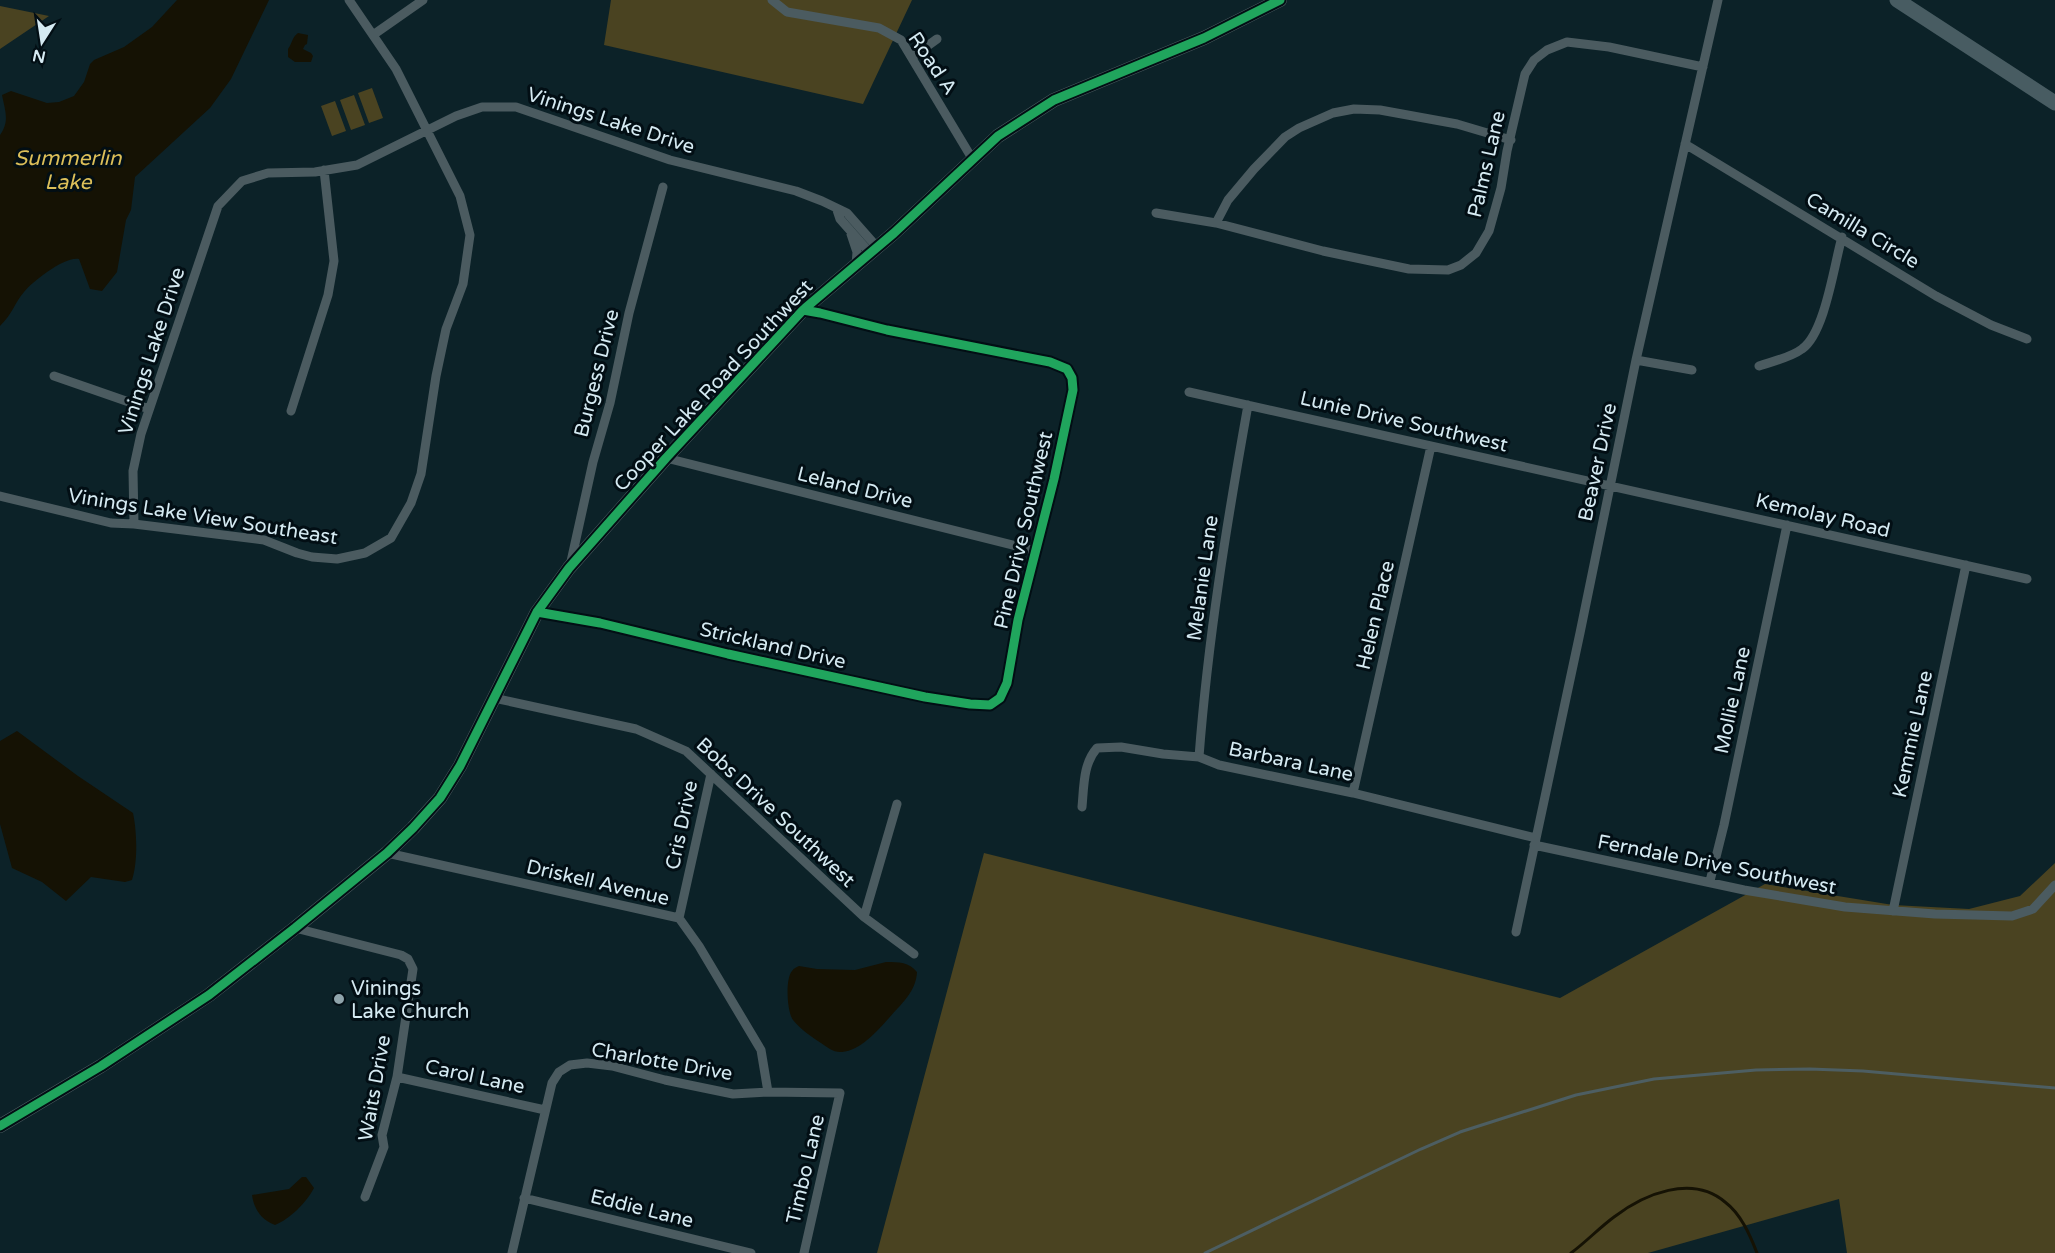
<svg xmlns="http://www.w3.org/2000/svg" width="2055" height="1253" viewBox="0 0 2055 1253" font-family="'Varela Round',sans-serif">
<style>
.green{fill:#4a4321}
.water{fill:#151204}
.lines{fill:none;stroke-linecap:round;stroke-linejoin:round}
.stream{stroke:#151204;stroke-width:3}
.street{stroke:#4b5b60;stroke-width:9}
.secondary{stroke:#4b5b60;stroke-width:14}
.primary{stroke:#485c62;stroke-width:15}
.rail{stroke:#4d5e62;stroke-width:3}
.cycleway-casing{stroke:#020e14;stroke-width:13}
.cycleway{stroke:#20a55d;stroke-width:9}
.poi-dot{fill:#8fa4ab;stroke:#020e14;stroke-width:2}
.labels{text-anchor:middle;stroke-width:6;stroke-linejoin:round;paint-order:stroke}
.street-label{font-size:20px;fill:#d5eaf2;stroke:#020e14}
.poi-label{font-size:20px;fill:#d5eaf2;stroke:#020e14;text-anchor:start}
.water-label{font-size:21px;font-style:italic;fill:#dcbf59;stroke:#020e14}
</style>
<rect width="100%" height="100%" fill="#0c2228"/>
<!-- green -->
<path class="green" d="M 611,0 L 912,0 L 863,104 L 604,45 Z
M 0,6 L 49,16 L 0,49 Z
M 372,88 L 383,118 L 369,123 L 358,93 Z
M 354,95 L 365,125 L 351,130 L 340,100 Z
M 335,101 L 346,131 L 332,136 L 321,106 Z
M 984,853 L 1560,998 L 1765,884 L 1893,905 L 1969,909 L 2020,896 L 2055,863 L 2055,1253 L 1847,1253 L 1839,1199 L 1648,1253 L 877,1253 Z"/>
<!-- water -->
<path class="water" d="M 177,0 L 269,0 L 231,79 L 210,108 L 135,177 L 131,210 L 126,220 L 117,272 L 102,291 L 90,289 L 79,259 C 65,256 33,281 24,292 C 14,304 13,313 0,326 L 0,135 C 10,121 5,111 2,95 L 11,91 L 47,103 L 59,102 L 74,96 L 84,82 L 90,64 L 94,60 L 124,47 L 152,27 Z
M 298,33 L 308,35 L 307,44 L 305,45 L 303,49 L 311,53 L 313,56 L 311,62 L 295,62 L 288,57 L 288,49 C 292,44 292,37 298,33 Z
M 17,731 L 78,776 L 133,813 C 137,832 138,861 132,880 L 125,882 L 91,877 L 66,901 L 42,882 L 12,868 L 0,824 L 0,741 Z
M 886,962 C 899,962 909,962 917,972 C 916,992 901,1004 889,1018 C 877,1031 860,1051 842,1052 C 834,1053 827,1047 821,1043 C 812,1037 800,1029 793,1020 C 787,1012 785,979 792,971 C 794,968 797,967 799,966 L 817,969 L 855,970 Z
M 302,1177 L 306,1177 L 314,1188 C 306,1203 290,1219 275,1225 C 261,1220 254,1209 252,1195 L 289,1189 Z"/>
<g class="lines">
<!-- stream -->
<path class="stream" d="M 1571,1253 C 1586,1242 1599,1228 1614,1217 C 1644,1194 1692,1174 1725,1202 C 1741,1214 1750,1235 1757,1253"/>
<!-- street -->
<path class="street" d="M 772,0 L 787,12 L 879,28 L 901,40 L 973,160
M 373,35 L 423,0
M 912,57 L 937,39
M 1685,144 L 1936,296 L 1991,325 L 2027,339
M 837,210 L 840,219 L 870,253
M 1156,213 L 1216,223 L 1323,251 L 1409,269 L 1448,270 L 1461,265 L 1476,253 L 1489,231 L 1501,188 L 1507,151 L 1525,74 L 1534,60 L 1547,50 L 1567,42 L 1609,47 L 1703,67
M 1216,223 L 1228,200 L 1254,169 L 1285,137 L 1299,128 L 1333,113 L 1354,109 L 1380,110 L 1457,124 L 1511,140
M 851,234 L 857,252 L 856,265
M 1636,360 L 1692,370
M 1759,366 C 1773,361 1790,358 1802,349 C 1825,333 1834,265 1842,237
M 54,376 L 149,409
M 1189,392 L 2027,579
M 291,411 L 328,295 L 334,261 L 324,170
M 666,458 L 1036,551
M 0,496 L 111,523 L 134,524 L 264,540 L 297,553 L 312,557 L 337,559 L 365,553 L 391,538 L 411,503 L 421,474 L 436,376 L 446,329 L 463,284 L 470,235 L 460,196 L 396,69 L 349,0
M 134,524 L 133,471 L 141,434 L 218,206 L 242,181 L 268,173 L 315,172 L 357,165 L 456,116 L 482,107 L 516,107 L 670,160 L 796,191 L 822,201 L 847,213 L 877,247
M 570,566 L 593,462 L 610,403 L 629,313 L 663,187
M 537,612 L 600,623 L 728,654 L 925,697 L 970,704 L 990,705 L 1000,698 L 1007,683 L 1018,620 L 1054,479 L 1073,390 L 1072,378 L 1067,369 L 1050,362 L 887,330 L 820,313 L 803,310
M 494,698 L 636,729 L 686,751 L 864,917 L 914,954
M 1199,757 C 1208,638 1227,522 1248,405
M 1353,793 L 1431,446
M 1082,807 C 1084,786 1083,764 1097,748 L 1121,747 L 1163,754 L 1199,757 L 1219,765 L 1353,793 L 1536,838
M 1534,845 L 1744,890 L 1845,907 L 1935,914 L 2012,916 L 2033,909 L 2055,885
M 387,853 L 679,918 L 699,946 L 761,1050 L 768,1092
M 1710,881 L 1724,825 L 1787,525
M 1893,911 L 1966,565
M 864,917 L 897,804
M 679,918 L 711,774
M 295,928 L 401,955 L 408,959 L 413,969 L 397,1077 L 382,1135 L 384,1147 L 365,1197
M 1516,932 L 1580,633 L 1636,360 L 1718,0
M 397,1077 L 545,1110
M 524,1198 L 751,1253
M 512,1253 L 552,1083 L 559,1072 L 570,1065 L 587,1063 L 612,1066 L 665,1080 L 733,1094 L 768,1092 L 840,1093 L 804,1253"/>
<!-- secondary -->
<path class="secondary" d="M 0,1126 L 101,1066 L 209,995 L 295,928 L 387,853 L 413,828 L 440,798 L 460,766 L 537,612 L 569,568 L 666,458 L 803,310 L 894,233 L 998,136 L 1054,100 L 1204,38 L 1280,0"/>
<!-- primary -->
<path class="primary" d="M 1897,0 L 2055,103"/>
<!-- rail -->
<path class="rail" d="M 1205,1253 L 1421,1149 L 1460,1132 L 1576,1095 L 1654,1079 L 1756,1070 L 1810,1069 L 1863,1071 L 2055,1088"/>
<defs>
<path id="cycleway" d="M 537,612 L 600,623 L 728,654 L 925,697 L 970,704 L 990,705 L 1000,698 L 1007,683 L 1018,620 L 1054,479 L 1073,390 L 1072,378 L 1067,369 L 1050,362 L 887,330 L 820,313 L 803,310
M 0,1126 L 101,1066 L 209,995 L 295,928 L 387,853 L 413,828 L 440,798 L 460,766 L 537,612 L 569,568 L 666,458 L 803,310 L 894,233 L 998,136 L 1054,100 L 1204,38 L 1280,0"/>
</defs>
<!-- cycleway casing -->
<use href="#cycleway" class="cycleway-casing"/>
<!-- cycleway -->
<use href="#cycleway" class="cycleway"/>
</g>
<!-- markers -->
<circle class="poi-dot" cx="339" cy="999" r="6"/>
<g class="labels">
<!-- street labels -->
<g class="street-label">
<text transform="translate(933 63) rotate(56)" y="7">Road A</text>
<text transform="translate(611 120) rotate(18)" y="7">Vinings Lake Drive</text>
<text transform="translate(1486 164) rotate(-77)" y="7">Palms Lane</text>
<text transform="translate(1863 230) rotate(31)" y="7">Camilla Circle</text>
<text transform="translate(151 351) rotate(-72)" y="7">Vinings Lake Drive</text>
<text transform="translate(596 373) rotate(-76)" y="7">Burgess Drive</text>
<text transform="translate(713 385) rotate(-47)" y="7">Cooper Lake Road Southwest</text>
<text transform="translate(1404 421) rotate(13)" y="7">Lunie Drive Southwest</text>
<text transform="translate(1597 462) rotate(-78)" y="7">Beaver Drive</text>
<text transform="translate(855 487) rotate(14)" y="7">Leland Drive</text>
<text transform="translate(1823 515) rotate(13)" y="7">Kemolay Road</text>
<text transform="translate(203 516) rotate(9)" y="7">Vinings Lake View Southeast</text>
<text transform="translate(1023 530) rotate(-77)" y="7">Pine Drive Southwest</text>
<text transform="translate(1202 578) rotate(-82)" y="7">Melanie Lane</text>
<text transform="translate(1375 615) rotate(-77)" y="7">Helen Place</text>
<text transform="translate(773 645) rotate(13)" y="7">Strickland Drive</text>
<text transform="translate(1732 700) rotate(-78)" y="7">Mollie Lane</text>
<text transform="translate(1912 734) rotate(-78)" y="7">Kemmie Lane</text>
<text transform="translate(1291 761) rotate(12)" y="7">Barbara Lane</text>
<text transform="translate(776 812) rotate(43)" y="7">Bobs Drive Southwest</text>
<text transform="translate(681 825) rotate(-78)" y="7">Cris Drive</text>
<text transform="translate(1717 864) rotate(11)" y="7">Ferndale Drive Southwest</text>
<text transform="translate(598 882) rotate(13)" y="7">Driskell Avenue</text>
<text transform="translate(662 1061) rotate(10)" y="7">Charlotte Drive</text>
<text transform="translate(475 1076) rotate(12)" y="7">Carol Lane</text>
<text transform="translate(374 1088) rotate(-80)" y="7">Waits Drive</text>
<text transform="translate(805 1169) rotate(-77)" y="7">Timbo Lane</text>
<text transform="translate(642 1208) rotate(14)" y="7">Eddie Lane</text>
</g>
<!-- poi labels -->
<g class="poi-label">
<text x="351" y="995">Vinings<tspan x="351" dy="23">Lake Church</tspan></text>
</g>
<!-- water labels -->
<g class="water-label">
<text x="68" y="165">Summerlin<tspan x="68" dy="24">Lake</tspan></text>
</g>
</g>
<!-- north arrow -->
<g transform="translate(42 42) rotate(192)" stroke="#020e14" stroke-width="4.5" paint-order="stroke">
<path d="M0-4.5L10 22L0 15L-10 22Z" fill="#d5eaf2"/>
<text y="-9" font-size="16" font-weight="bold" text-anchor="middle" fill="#d5eaf2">N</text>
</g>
</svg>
